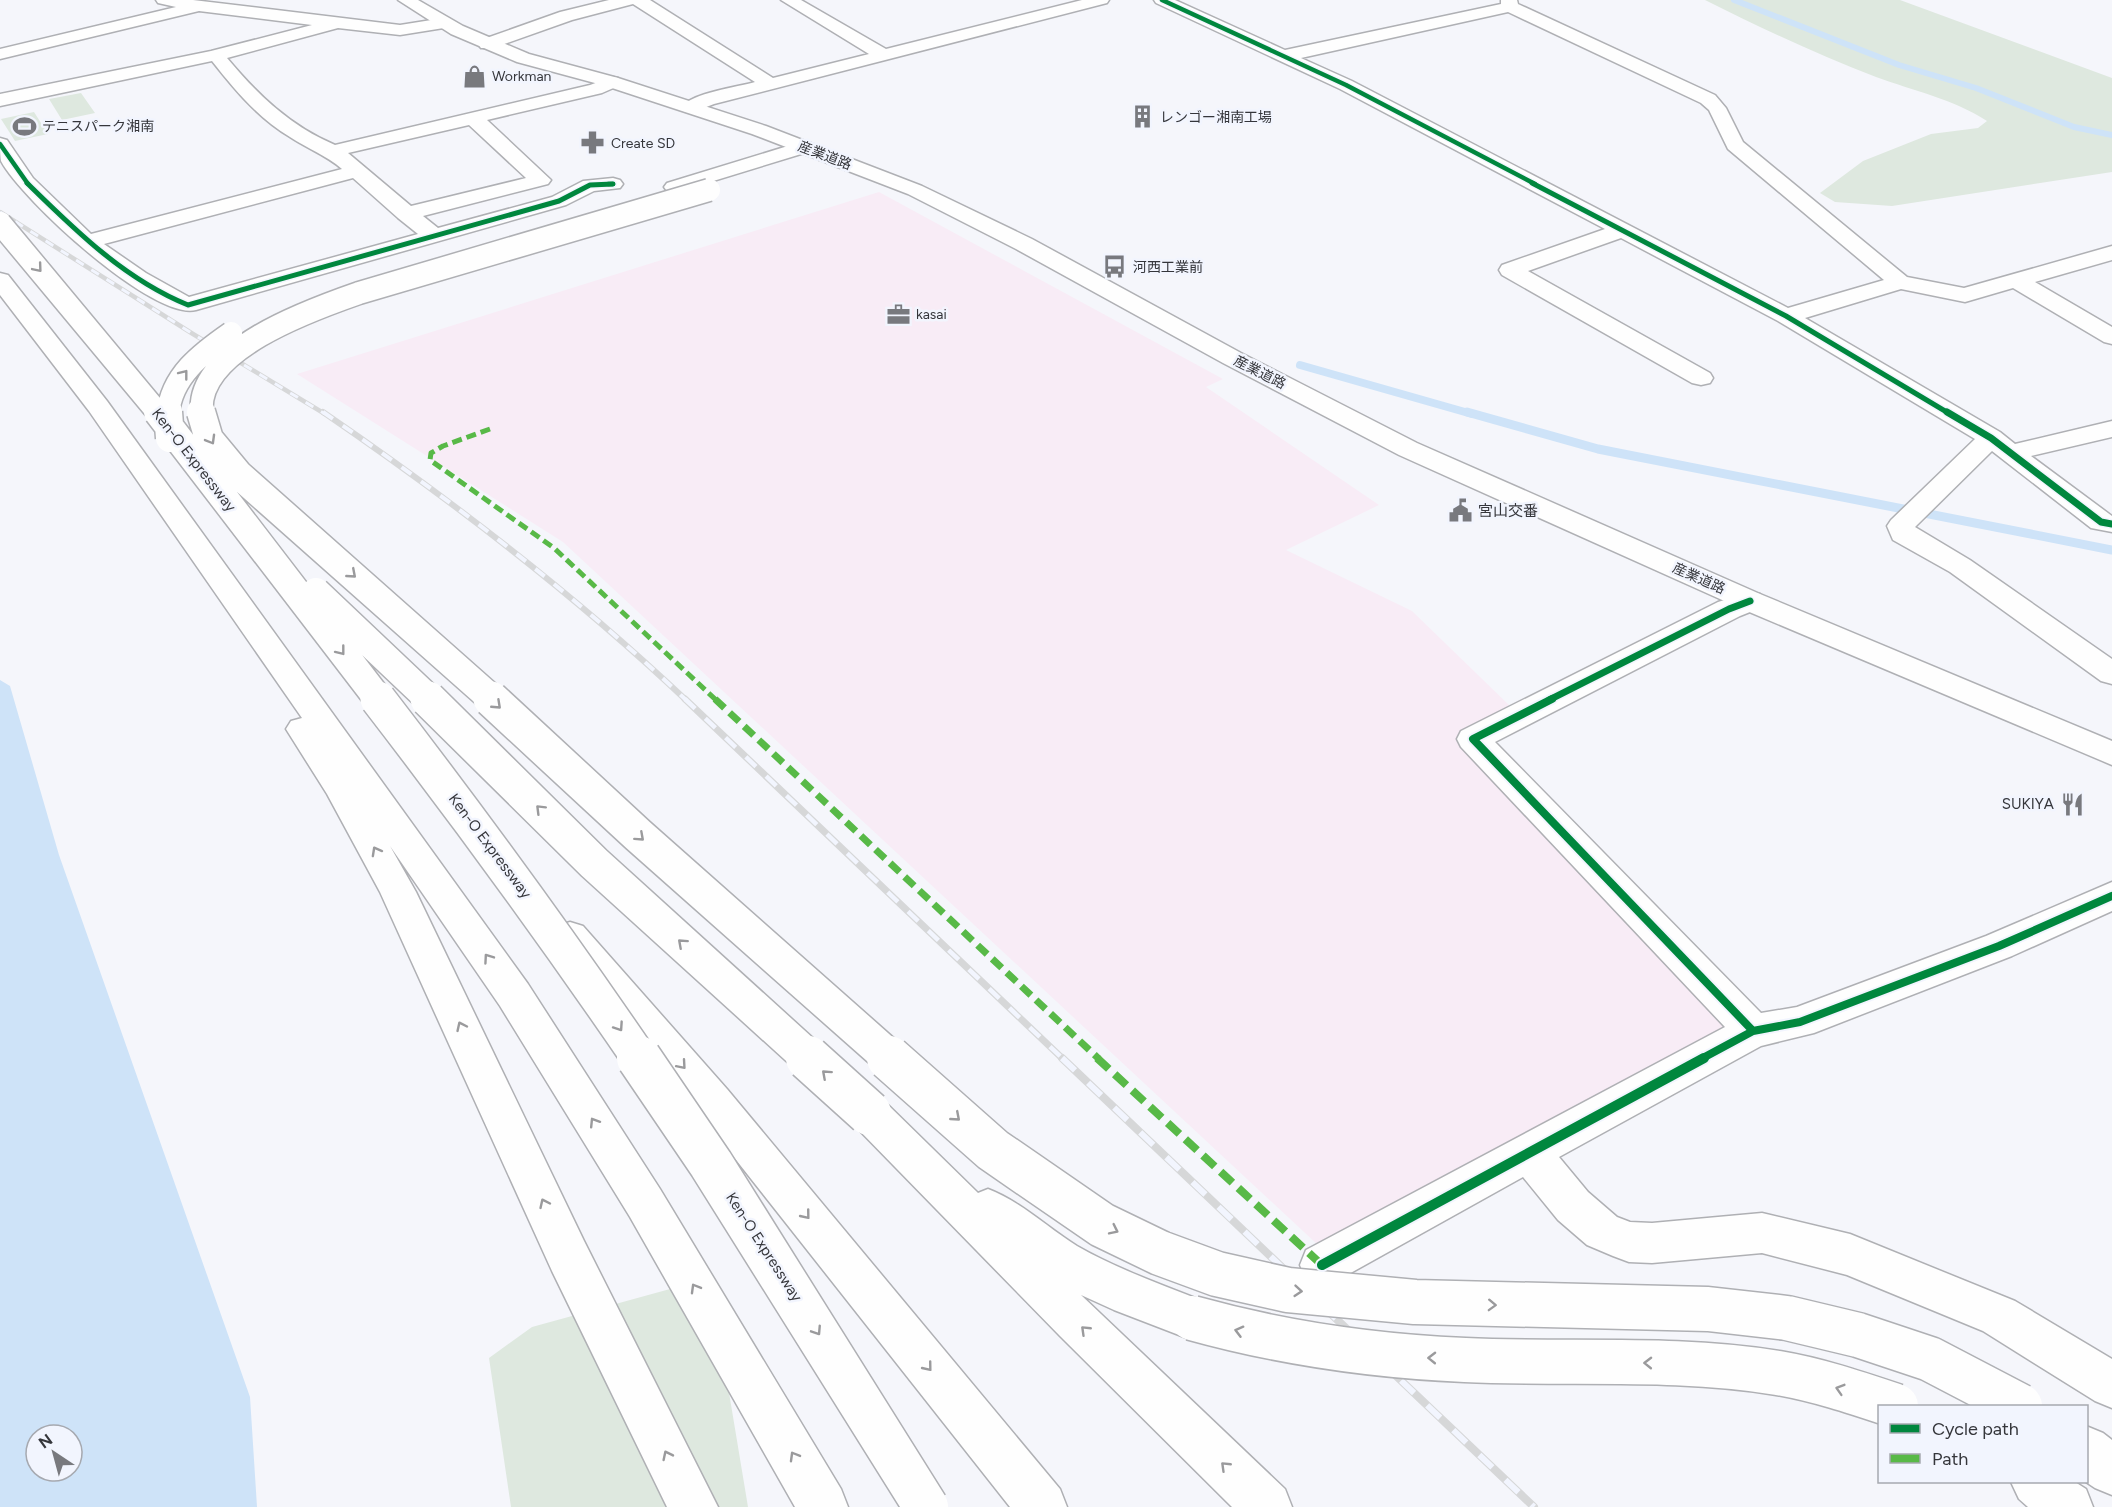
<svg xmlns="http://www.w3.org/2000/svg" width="2112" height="1507" viewBox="0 0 2112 1507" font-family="Figtree,'Noto Sans JP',sans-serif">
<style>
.industrial{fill:#f8ecf6}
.green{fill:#dee8df}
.water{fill:#cee3f8;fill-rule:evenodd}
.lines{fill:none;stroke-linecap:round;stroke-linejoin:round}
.stream-far2{stroke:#cee3f8;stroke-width:6}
.stream-far1{stroke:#cee3f8;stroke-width:8}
.stream{stroke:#cee3f8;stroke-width:9}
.street-casing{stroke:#afb0b4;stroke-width:3}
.primary-casing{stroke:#afb0b4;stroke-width:3}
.highway-casing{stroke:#afb0b4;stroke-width:3}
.street{fill:#fefefe;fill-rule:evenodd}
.primary{fill:#fefefe;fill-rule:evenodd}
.highway{fill:#fefefe;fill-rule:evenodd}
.rail-far3-casing{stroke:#d6d7d8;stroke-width:4.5}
.rail-far2-casing{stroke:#d6d7d8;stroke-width:6}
.rail-far1-casing{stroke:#d6d7d8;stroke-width:7}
.rail-casing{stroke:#d6d7d8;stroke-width:8}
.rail-far3{stroke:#f2f5fe;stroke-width:3;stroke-dasharray:9;stroke-linecap:butt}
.rail-far2{stroke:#f2f5fe;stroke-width:4;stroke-dasharray:12;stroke-linecap:butt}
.rail-far1{stroke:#f2f5fe;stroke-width:4.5;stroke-dasharray:14;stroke-linecap:butt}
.rail{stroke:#f2f5fe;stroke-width:6;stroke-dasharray:18;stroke-linecap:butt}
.highway-bridge-far3-casing{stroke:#afb0b4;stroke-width:25;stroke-linecap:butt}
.highway-bridge-far2-casing{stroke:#afb0b4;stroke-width:31;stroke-linecap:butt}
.highway-bridge-far1-casing{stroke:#afb0b4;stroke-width:38;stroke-linecap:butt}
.highway-bridge-casing{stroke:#afb0b4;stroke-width:47;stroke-linecap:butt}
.highway-bridge-far3{stroke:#fefefe;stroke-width:22}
.highway-bridge-far2{stroke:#fefefe;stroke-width:28}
.highway-bridge-far1{stroke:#fefefe;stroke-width:35}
.highway-bridge{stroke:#fefefe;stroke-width:44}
.quiet-far2{stroke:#58b947;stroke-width:5;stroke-dasharray:10 5;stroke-linecap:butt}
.quiet-far1{stroke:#58b947;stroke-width:7;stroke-dasharray:13 7;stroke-linecap:butt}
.quiet{stroke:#58b947;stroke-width:8;stroke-dasharray:16 8;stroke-linecap:butt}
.cycleway-far4-casing{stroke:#f2f5fe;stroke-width:7}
.cycleway-far3-casing{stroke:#f2f5fe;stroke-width:8}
.cycleway-far2-casing{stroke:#f2f5fe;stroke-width:10}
.cycleway-far1-casing{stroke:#f2f5fe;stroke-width:12}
.cycleway-casing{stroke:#f2f5fe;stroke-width:14}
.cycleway-far4{stroke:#00873e;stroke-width:4.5}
.cycleway-far3{stroke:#00873e;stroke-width:5}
.cycleway-far2{stroke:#00873e;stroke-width:7}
.cycleway-far1{stroke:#00873e;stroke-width:8}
.cycleway{stroke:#00873e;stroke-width:10}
.oneway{stroke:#9a9a9c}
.labels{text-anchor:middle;stroke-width:5;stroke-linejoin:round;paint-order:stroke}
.far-poi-label{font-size:14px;fill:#35363b;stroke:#f2f5fe;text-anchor:start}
.far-street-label{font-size:14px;fill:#35363b;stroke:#f2f5fe}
.street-label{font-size:15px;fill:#35363b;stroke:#f2f5fe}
.poi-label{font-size:15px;fill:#35363b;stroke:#f2f5fe;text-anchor:start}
</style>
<rect width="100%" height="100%" fill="#f5f6fb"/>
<!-- industrial -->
<path class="industrial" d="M 879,192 L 1223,379 L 1206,387 L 1379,505 L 1286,550 L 1412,611 L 1511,707 L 1456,740 L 1735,1026 L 1319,1246 L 563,542 L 297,374 Z"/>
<!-- green -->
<path class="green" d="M 1705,0 L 1900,0 L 2112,78 L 2112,172 L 1892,206 L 1835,202 L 1820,193 L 1863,161 L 1931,134 L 1978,128 L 1987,121 C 1953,99 1914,91 1876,77 C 1818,55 1761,28 1705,0 Z
M 81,93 L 95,113 L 62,120 L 49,99 Z
M 34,112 L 48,134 L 15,141 L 1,119 Z
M 710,1278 L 748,1507 L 511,1507 L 489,1358 L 532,1327 Z"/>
<!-- water -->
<path class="water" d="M 0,680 L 10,686 L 59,855 L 250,1397 L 257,1507 L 0,1507 ZM 36,1435 L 72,1435 L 72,1471 L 36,1471 Z"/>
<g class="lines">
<!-- stream-far2 -->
<path class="stream-far2" d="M 1734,0 L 1899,65 L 1976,88 L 2074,127 L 2112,135"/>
<!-- stream-far1 -->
<path class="stream-far1" d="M 1300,365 L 1472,414"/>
<!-- stream -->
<path class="stream" d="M 1467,412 L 1598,449 L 2112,550"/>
<defs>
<path id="street" d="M 156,0 L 193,0 L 400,25 L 444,18 L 450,19 L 452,23 L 450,27 L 400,35 L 338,28 L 227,58 C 258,95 290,126 335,145 L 590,85 L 612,77 L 618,78 L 621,82 L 618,86 L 602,93 L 487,120 L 551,180 L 548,184 L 423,216 L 438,228 L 552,197 L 583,181 L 613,178 L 620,180 L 623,184 L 620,188 L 594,191 L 566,205 L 196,310 C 153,321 21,199 1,161 C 0,155 0,145 0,138 L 7,140 L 33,178 L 91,234 L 342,169 C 326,155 308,149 290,137 C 258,118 235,90 212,61 L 0,106 L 0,94 L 211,51 L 312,25 L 199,11 L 0,59 L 0,49 L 176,7 L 158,3 ZM 469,125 L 526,178 L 411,206 L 348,153 ZM 353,178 L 398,218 L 418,234 L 189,297 L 146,273 L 104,244 Z
M 609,0 L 650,0 L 773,78 L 869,54 L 781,0 L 801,0 L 886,49 L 1082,0 L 1109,0 L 1107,3 L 714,104 L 691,113 L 684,111 L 682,107 C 691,93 738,87 755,82 L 633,4 L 572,20 L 493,48 L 481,48 L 478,44 L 481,40 L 560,12 Z
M 1154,0 L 1175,0 L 1285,50 L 1501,4 L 1501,0 L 1517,0 L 1518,4 L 1715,95 L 1726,108 L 1743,142 L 1907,277 L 1964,288 L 2112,246 L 2112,260 L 2035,282 L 2112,327 L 2112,344 L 2104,342 L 2013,288 L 1965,302 L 1901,289 L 1805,318 L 2000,432 L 2015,444 L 2112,421 L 2112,437 L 2031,456 L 2112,516 L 2112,532 L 2091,528 L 1992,451 L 1915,527 L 1970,560 L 2112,659 L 2112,684 L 2101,681 L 1950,572 L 1893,540 L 1887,526 L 1891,520 L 1975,439 L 1778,321 L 1621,238 L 1528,271 L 1710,373 L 1713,378 L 1710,383 L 1701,385 L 1692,383 L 1502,275 L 1499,270 L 1502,265 L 1605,229 L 1340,89 L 1156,3 ZM 1508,12 L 1701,103 L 1709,110 L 1728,149 L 1884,280 L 1788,308 L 1352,81 L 1301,58 Z
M 1750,592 L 1760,594 L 1765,601 L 1760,608 L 1740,616 L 1495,742 L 1761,1013 L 1797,1007 L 1986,936 L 2112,882 L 2112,911 L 2012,956 L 1814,1033 L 1761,1046 L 1559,1157 L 1588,1192 L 1617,1217 L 1630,1222 L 1652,1223 L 1762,1213 L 1850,1234 L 2015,1301 L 2112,1359 L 2112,1408 L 2095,1401 L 1983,1331 L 1847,1275 L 1762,1253 L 1652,1263 L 1629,1262 L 1613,1256 L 1587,1245 L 1558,1220 L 1523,1177 L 1338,1280 L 1322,1286 L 1306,1280 L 1300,1265 L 1306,1250 L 1725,1027 L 1461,747 L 1457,739 L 1461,731 L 1718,602 Z"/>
<path id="primary" d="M 398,0 L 418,0 L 463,26 L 529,54 L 618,78 L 766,126 L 922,186 L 1032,239 L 1241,353 L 1417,443 L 1760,594 L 2112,741 L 2112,765 L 1740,608 L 1399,455 L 1223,363 L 1016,249 L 908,194 L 752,134 L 606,86 L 517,62 L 451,34 Z"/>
<path id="highway" d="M 804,141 L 811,143 L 814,147 L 811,151 L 674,193 L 667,191 L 664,187 L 667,183 Z
M 0,273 L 8,275 L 107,401 L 528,984 L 660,1189 L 841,1489 L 848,1507 L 795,1507 L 630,1217 L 500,1006 L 390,846 L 416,892 L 584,1241 L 718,1507 L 667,1507 L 552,1271 L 380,892 L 327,794 L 286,729 L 291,721 L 302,718 L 89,411 L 0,295 Z
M 570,922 L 583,926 L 727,1089 L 1060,1489 L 1067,1507 L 1010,1507 L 699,1113 L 557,946 L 551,936 L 557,926 Z
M 869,1095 L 883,1100 L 978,1193 L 988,1189 C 1020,1201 1048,1228 1077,1246 C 1119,1270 1163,1285 1208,1303 L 1215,1318 L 1208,1333 L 1192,1340 L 1114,1310 L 1081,1295 L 1285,1489 L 1292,1507 L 1232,1507 L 1060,1336 L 855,1126 L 849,1113 L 855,1100 Z
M 2086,1426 L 2103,1433 L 2112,1440 L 2112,1495 L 2095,1488 L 2086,1482 Z
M 2011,1482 L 2075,1482 L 2086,1489 L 2093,1507 L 2028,1507 L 2019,1499 Z"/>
</defs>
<!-- street casing -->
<use href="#street" class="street-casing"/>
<!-- primary casing -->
<use href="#primary" class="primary-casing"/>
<!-- highway casing -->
<use href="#highway" class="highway-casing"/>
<!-- street -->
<use href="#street" class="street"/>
<!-- primary -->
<use href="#primary" class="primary"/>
<!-- highway -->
<use href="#highway" class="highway"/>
<defs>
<path id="rail-far3" d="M 0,212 L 193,334 L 325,414"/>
<path id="rail-far2" d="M 323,412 C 450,499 574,594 686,700"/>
<path id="rail-far1" d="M 685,699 L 1063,1059"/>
<path id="rail" d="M 1062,1058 L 1534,1507"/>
</defs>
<!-- rail-far3 casing -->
<use href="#rail-far3" class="rail-far3-casing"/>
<!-- rail-far2 casing -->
<use href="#rail-far2" class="rail-far2-casing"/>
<!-- rail-far1 casing -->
<use href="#rail-far1" class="rail-far1-casing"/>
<!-- rail casing -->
<use href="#rail" class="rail-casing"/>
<!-- rail-far3 -->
<use href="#rail-far3" class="rail-far3"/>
<!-- rail-far2 -->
<use href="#rail-far2" class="rail-far2"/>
<!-- rail-far1 -->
<use href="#rail-far1" class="rail-far1"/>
<!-- rail -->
<use href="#rail" class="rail"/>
<defs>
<path id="highway-bridge-far3" d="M 0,223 L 159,414
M 168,414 C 171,376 202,353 231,333
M 202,414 C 194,350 313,309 359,293 L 709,190"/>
<path id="highway-bridge-far2" d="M 158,412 L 379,700
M 168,412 L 170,438
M 201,412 L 209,439 L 238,474 L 493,700
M 316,592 L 430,700"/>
<path id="highway-bridge-far1" d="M 378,699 C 469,817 556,936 640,1059
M 428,699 L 594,863 L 810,1059
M 491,699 L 638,835 L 891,1059"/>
<path id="highway-bridge" d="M 639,1058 L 711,1164 L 926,1507
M 808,1058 L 869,1113
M 889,1058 L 993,1150 L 1102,1225 L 1160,1253 L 1217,1274 L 1288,1290 L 1415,1302 L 1708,1309 L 1787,1318 L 1858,1335 L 1930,1359 L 2020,1406
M 1192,1318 C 1282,1343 1372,1356 1465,1360 C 1569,1365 1675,1356 1778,1373 C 1819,1380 1857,1393 1896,1406"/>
</defs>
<!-- highway-bridge-far3 casing -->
<use href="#highway-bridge-far3" class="highway-bridge-far3-casing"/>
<!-- highway-bridge-far2 casing -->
<use href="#highway-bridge-far2" class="highway-bridge-far2-casing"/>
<!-- highway-bridge-far1 casing -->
<use href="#highway-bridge-far1" class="highway-bridge-far1-casing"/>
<!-- highway-bridge casing -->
<use href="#highway-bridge" class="highway-bridge-casing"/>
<!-- highway-bridge-far3 -->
<use href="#highway-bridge-far3" class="highway-bridge-far3"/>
<!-- highway-bridge-far2 -->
<use href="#highway-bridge-far2" class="highway-bridge-far2"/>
<!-- highway-bridge-far1 -->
<use href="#highway-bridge-far1" class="highway-bridge-far1"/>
<!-- highway-bridge -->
<use href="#highway-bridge" class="highway-bridge"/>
<!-- quiet-far2 -->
<path class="quiet-far2" d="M 490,429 L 443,446 L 431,453 L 430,460 L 554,548 L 716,700"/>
<!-- quiet-far1 -->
<path class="quiet-far1" d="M 715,699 L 1099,1059"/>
<!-- quiet -->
<path class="quiet" d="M 1097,1058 L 1322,1265"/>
<defs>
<path id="cycleway-far4" d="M 1162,0 L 1346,85 L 1535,184
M 0,144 L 28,184
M 608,184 L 613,184"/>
<path id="cycleway-far3" d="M 27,183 C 75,230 124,279 188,305 L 559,201 L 590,185 L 613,184
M 1532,183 L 1786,316 L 1950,414"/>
<path id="cycleway-far2" d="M 1947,412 L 1991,438 L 2101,522 L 2112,524
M 1549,700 L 1729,609 L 1750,601"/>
<path id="cycleway-far1" d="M 1552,699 L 1473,739 L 1753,1031
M 1701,1059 L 1753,1031 L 1800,1022 L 1999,946 L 2112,896"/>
<path id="cycleway" d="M 1322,1265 L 1704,1058"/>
</defs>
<!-- cycleway-far4 casing -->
<use href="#cycleway-far4" class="cycleway-far4-casing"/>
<!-- cycleway-far3 casing -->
<use href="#cycleway-far3" class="cycleway-far3-casing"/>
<!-- cycleway-far2 casing -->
<use href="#cycleway-far2" class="cycleway-far2-casing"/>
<!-- cycleway-far1 casing -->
<use href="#cycleway-far1" class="cycleway-far1-casing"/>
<!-- cycleway casing -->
<use href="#cycleway" class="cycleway-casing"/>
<!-- cycleway-far4 -->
<use href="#cycleway-far4" class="cycleway-far4"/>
<!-- cycleway-far3 -->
<use href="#cycleway-far3" class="cycleway-far3"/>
<!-- cycleway-far2 -->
<use href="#cycleway-far2" class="cycleway-far2"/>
<!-- cycleway-far1 -->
<use href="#cycleway-far1" class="cycleway-far1"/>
<!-- cycleway -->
<use href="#cycleway" class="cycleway"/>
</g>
<!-- one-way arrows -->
<defs><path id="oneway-chevron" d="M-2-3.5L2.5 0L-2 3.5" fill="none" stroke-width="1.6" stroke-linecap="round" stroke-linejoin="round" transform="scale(1.5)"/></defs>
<g class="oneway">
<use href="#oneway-chevron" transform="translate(38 268) rotate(50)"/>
<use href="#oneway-chevron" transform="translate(184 374) rotate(-52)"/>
<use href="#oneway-chevron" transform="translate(211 440) rotate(60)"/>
<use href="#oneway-chevron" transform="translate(352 574) rotate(41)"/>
<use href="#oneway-chevron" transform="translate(341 651) rotate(52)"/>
<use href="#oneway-chevron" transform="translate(497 705) rotate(43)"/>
<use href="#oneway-chevron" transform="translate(540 809) rotate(-135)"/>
<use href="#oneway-chevron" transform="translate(640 837) rotate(42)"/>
<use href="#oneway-chevron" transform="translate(376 851) rotate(-119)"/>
<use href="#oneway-chevron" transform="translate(682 943) rotate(-138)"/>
<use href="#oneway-chevron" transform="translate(488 958) rotate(-125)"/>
<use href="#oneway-chevron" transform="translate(461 1026) rotate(-115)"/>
<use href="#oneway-chevron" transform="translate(619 1027) rotate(56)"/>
<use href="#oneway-chevron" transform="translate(682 1065) rotate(49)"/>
<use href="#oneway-chevron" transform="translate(826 1074) rotate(-138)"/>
<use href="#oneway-chevron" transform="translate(956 1117) rotate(41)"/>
<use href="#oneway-chevron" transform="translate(594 1122) rotate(-122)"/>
<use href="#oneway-chevron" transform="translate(544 1203) rotate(-115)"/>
<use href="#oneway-chevron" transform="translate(806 1215) rotate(51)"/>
<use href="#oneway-chevron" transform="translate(1114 1230) rotate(26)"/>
<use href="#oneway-chevron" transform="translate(695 1288) rotate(-120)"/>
<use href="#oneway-chevron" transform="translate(1298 1291) rotate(5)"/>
<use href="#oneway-chevron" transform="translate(1492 1305) rotate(2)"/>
<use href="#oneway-chevron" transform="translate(1085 1330) rotate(-136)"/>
<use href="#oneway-chevron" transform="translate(817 1331) rotate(57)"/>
<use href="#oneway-chevron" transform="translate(1239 1331) rotate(-165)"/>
<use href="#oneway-chevron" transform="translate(1432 1358) rotate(-179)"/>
<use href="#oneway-chevron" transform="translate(1648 1363) rotate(-179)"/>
<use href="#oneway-chevron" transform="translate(928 1367) rotate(51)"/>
<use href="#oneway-chevron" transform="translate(1840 1389) rotate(-163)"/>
<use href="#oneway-chevron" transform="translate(667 1455) rotate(-116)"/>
<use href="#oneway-chevron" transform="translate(794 1456) rotate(-120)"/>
<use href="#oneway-chevron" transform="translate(1225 1466) rotate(-136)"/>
</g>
<!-- icons -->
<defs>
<symbol id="shop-bare" viewBox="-9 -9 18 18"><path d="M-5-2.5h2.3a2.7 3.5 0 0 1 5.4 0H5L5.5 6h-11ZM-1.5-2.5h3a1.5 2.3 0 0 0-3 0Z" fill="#78797e" stroke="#f2f5fe" stroke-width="2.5" paint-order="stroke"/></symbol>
<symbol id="building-bare" viewBox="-9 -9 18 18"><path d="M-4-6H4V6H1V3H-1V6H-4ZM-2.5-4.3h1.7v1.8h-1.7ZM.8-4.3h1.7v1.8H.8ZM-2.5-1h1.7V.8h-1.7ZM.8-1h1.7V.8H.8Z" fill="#78797e" stroke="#f2f5fe" stroke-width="2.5" paint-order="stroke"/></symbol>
<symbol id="stadium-bare" viewBox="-9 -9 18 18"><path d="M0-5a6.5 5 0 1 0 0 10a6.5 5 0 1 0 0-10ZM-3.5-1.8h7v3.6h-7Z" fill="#78797e" stroke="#f2f5fe" stroke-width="2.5" paint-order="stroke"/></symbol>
<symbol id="pharmacy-bare" viewBox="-9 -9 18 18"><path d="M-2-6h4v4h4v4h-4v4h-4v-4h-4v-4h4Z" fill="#78797e" stroke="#f2f5fe" stroke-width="2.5" paint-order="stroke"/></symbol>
<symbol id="bus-bare" viewBox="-9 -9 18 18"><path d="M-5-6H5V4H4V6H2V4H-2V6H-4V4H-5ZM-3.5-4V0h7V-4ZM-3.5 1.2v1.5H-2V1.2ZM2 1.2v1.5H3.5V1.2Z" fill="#78797e" stroke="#f2f5fe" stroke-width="2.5" paint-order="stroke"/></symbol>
<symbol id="office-bare" viewBox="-9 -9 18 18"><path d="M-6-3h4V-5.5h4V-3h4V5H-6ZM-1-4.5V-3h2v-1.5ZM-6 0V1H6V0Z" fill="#78797e" stroke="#f2f5fe" stroke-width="2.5" paint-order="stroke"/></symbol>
<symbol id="civic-bare" viewBox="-9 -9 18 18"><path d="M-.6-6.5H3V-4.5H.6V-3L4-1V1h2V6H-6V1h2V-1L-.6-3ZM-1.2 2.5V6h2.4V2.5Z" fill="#78797e" stroke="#f2f5fe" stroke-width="2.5" paint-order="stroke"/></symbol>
<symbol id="restaurant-bare" viewBox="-9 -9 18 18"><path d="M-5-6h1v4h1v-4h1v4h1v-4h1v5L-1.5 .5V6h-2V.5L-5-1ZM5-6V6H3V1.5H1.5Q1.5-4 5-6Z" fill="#78797e" stroke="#f2f5fe" stroke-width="2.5" paint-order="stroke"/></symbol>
</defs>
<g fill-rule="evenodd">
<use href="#shop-bare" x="458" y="60" width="33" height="33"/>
<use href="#building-bare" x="1126" y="100" width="33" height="33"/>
<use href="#stadium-bare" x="8" y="110" width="33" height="33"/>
<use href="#pharmacy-bare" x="576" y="126" width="33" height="33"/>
<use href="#bus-bare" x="1098" y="250" width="33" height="33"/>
<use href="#office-bare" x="882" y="298" width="33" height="33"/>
<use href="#civic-bare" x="1444" y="494" width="33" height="33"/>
<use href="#restaurant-bare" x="2056" y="788" width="33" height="33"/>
</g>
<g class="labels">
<!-- far-poi labels -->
<g class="far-poi-label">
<text x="492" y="81">Workman</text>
<text x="1160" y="122">レンゴー湘南工場</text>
<text x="42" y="131">テニスパーク湘南</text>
<text x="611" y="148">Create SD</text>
<text x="1133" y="272">河西工業前</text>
<text x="916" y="319">kasai</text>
</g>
<!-- far-street labels -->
<g class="far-street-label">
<text transform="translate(825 155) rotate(21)" y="5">産業道路</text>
<text transform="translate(1260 372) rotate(27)" y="5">産業道路</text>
<text transform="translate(1699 578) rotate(24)" y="5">産業道路</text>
</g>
<!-- street labels -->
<g class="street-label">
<text transform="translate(194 460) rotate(52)" y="5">Ken-O Expressway</text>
<text transform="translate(490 846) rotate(53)" y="5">Ken-O Expressway</text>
<text transform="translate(764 1247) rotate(57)" y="5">Ken-O Expressway</text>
</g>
<!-- poi labels -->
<g class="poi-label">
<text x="1478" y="516">宮山交番</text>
<text x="2054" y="809" text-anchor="end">SUKIYA</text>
</g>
</g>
<!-- legend -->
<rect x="1878" y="1405" width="210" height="78" fill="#f2f5fe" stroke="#a6a9b0" stroke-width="1.5"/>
<rect x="1890" y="1424" width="30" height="9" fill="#00873e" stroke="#a6a9b0" stroke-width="1.5"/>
<text x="1932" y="1435" font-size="18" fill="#35363b">Cycle path</text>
<rect x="1890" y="1454" width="30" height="9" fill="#58b947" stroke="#a6a9b0" stroke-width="1.5"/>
<text x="1932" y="1465" font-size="18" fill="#35363b">Path</text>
<!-- north arrow -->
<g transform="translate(54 1453) rotate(324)"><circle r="28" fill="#f2f5fe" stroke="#a6a9b0" stroke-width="1.5"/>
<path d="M0-4.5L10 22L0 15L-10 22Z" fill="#78797e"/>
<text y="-9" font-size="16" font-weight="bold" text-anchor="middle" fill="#35363b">N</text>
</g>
</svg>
